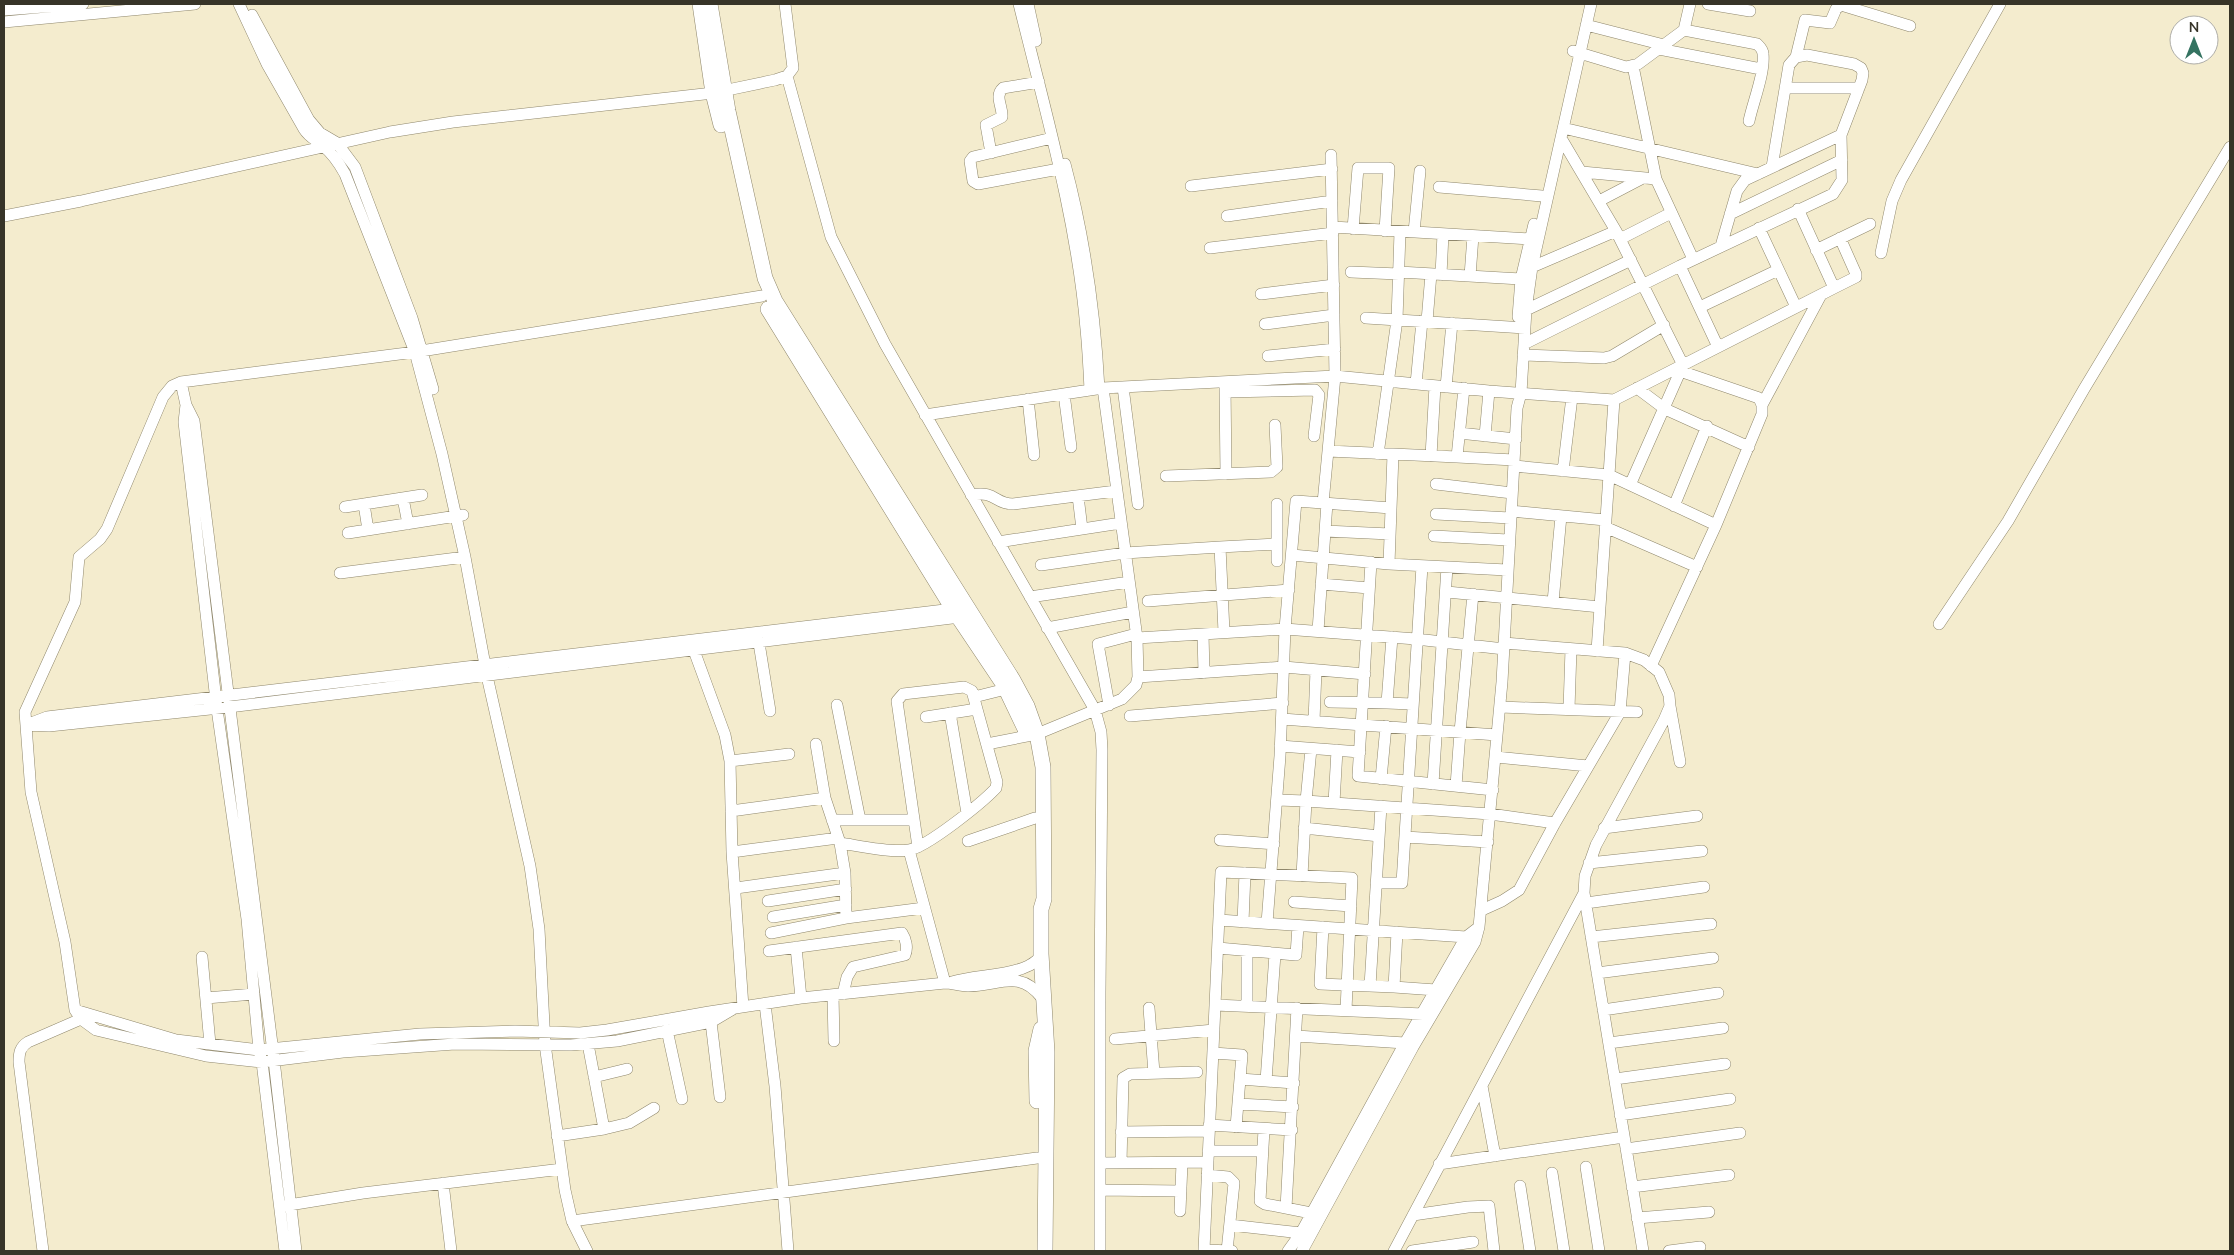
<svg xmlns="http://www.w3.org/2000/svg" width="2234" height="1255" viewBox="0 0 2234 1255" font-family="'Nunito Sans',sans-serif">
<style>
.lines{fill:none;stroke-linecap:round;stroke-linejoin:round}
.minor-casing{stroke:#8f876c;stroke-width:12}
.major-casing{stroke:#8f876c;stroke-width:16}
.minor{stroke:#fff;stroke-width:11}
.major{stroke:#fff;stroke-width:15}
</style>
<rect width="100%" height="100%" fill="#f4ecce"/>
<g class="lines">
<defs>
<path id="minor" d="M 239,4 L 267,64 L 304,129 C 309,137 316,140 322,145 C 332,153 339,163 345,174 L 415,352 L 442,454 L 465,557 L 487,676 L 530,866 L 539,929 L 545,1044 L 565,1190 L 572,1221 L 587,1251
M 1019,4 C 1045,110 1077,220 1086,329 C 1088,349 1089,369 1090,390
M 1028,4 L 1036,41
M 1708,4 L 1750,11
M 4,10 L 83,4
M 252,15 L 309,120 L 320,133 L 337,143 L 355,167 L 412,318 L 433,389
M 4,22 L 195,4
M 1586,25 L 1664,45
M 1684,30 L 1757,44 C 1760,47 1763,49 1763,54 C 1765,73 1753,102 1749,121
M 1659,49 L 1761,69
M 1573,51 L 1626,67 L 1638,64 L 1684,30 L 1690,4
M 1796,57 L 1805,20 L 1830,23 L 1836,9 L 1841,5 L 1910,26
M 1633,66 L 1656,179 L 1693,259
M 787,76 L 831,237 L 885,344 L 1095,710 L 1101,732 L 1102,750 L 1100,993 L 1100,1251
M 1785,88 L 1859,88
M 1563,128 L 1758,174
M 1052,138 L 973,157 L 970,161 L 973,181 L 978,184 L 1059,169
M 1561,138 L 1616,231 L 1683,365 L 1630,485
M 991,153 L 986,125 L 1002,117 C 1003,107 994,96 1003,88 L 1039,82
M 1331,155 L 1335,376 L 1328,451 L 1393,454 L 1389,564 L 1507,570
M 1065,164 C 1085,239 1095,311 1099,389
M 1582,172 L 1656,179
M 1191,186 L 1332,169
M 1439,187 L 1542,196
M 1599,201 L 1643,178
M 1730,214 L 1842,160
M 4,216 L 81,201 L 390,132 L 453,122 L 713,93 L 775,80 L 787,76 L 793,68 L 785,4
M 1227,216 L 1332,201
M 1333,227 L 1530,239
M 1759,228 L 1796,307
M 1353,229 L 1358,168 L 1389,168 L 1385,231
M 1414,232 L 1420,171
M 1620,239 L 1671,213
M 1721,246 L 1737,191 L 1745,180 L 1841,135
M 1210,248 L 1333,233
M 1816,250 L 1870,224
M 1881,253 L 1892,201 L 1901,180 L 2000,4
M 1680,266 L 1718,347
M 1532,267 L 1616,231
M 1351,272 L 1399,274
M 1399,272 L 1521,279
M 1441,275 L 1443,234
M 1470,276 L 1473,236
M 1834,288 L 1856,277 L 1856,274 L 1840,238
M 1261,294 L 1334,285
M 1700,307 L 1778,270
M 1526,310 L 1631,260
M 1518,317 L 1521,279 L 1534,224
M 1366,318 L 1525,328
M 1427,321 L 1431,274
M 1265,324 L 1334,315
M 1524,344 L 1680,266 L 1833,194 L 1842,180 L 1841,135 L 1862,80 L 1863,73 L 1861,68 L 1854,64 L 1807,55 L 1796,57 L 1789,65 L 1772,167
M 1523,355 L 1604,358 L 1612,356 L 1664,325
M 1268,356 L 1335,349
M 181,382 L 172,386 L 163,397 L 107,529 L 100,539 L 79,557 L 75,602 L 25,712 L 31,792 L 65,942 L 75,1010 L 81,1019 L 96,1030 L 206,1056 L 262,1062 L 343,1052 L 455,1044 L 571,1045 L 617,1041 L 711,1022 L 733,1009
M 1416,384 L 1422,321
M 1225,385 L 1226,474
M 1123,387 L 1138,504
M 1446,387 L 1452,323
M 1103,388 L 1137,638 L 1285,629 L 1416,639 L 1504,649
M 1464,388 L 1457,457 L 1514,460
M 1637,388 L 1665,409 L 1749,447
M 1226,392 L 1315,390 L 1319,395 L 1314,436
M 1064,394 L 1071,447
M 1028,399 L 1034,455
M 186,405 L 194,421 L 274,1060 L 296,1251
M 1762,405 L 1821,295
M 925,415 L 1103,388 L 1335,376 L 1489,391 L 1614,400 L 1834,288 L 1798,209
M 1459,433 L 1516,439
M 1485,436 L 1489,391
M 1378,454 L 1397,320 L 1400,232
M 1393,454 L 1457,457
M 1431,456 L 1435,386
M 1514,466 L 1609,475 L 1614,400
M 1563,471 L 1572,397
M 1166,476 L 1271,472 L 1277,467 L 1275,425
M 1436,484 L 1512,493
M 971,495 C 996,490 994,504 1013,504 L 1116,491
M 1078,496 L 1082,529
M 403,498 L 408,524
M 1323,503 L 1391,508
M 364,504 L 368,530
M 1277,504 L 1277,561
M 1674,506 L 1707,426
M 345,507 L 422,495
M 1511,511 L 1605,520
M 1436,514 L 1510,518
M 1605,527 L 1697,567
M 1325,531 L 1390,534
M 348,533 L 463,515
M 1434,536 L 1508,540
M 998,542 L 1121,523
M 1292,555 L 1389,564
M 1371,562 L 1358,776 L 1493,790
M 1041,565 L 1125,553 L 1220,547
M 340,573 L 465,557
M 1321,584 L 1369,588
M 1447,592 L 1600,607
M 1030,597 L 1129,582
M 1148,601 L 1289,590
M 1553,602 L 1561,516
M 953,609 L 47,717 L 26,725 L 49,726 L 229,707 L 960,617
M 1939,624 L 2008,521 L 2084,389 L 2230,147
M 1047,628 L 1133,612
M 1318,631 L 1327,503
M 1224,632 L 1220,547 L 1277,544
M 1203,634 L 1204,673
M 1392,637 L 1387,703 L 1412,704
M 759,643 L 770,711
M 1504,643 L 1625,653 L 1644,660 L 1659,672 L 1669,695 L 1670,706 L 1664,720 L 1596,845 L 1585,876 L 1584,893 L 1643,1251
M 692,645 L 725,735 L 730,761 L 732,852 L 743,1007
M 1597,651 L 1609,475 L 1716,525
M 1651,666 L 1716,525 L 1762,414 L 1762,405 L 1759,398 L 1680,371
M 1138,677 L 1284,667 L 1365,674
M 974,697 L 1006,689
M 1330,702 L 1387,703
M 837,705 L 860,820
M 1109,705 L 1098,644 L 1136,634
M 1670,706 L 1680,762
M 1500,707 L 1637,712
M 1569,709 L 1571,649
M 950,713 L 967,813
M 1130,716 L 1283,703
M 926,717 L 977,709
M 1282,719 L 1497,735
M 1314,721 L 1316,670
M 816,744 L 825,798 L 840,843 L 845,873 L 846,918
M 987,744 L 1037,734 L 1122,699 L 1136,685 L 1138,677 L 1137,638
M 1280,746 L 1360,752
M 1311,749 L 1306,801 L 1490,814 L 1555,823
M 1496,757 L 1588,766
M 730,761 L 789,754
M 1381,779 L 1386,726
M 1433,784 L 1447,567
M 1456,786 L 1460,732 L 1473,594
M 1277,800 L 1306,801 L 1302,876
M 1334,803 L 1337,750
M 731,811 L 825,798
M 832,820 L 914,820
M 1304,828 L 1379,836
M 1604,828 L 1697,816
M 1405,837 L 1488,842
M 1220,840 L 1274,844
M 968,841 L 1035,818
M 840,843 C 860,846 890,853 909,850 C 927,847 982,803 996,788 L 997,782 L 972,691 L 964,687 L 903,694 L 897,701 L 918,847
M 909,850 L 945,983
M 732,852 L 838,838
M 1589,863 L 1702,851
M 1376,883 L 1402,883 L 1422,566
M 736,888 L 845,873
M 768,901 L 846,889
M 1294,902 L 1351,906
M 1586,903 L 1704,887
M 1482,910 L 1502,901 L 1519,890 L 1555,823 L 1620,712 L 1625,653
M 773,917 L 846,905
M 1219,920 L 1466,937
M 1243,922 L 1245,873
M 1267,923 L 1280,756 L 1285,629 L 1296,501 L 1323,503 L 1328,451
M 1323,927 L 1320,984 L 1394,987 L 1397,932
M 771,933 L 846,918 L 924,908
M 1591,937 L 1711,924
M 796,947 L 801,998
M 1218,948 L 1296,955 L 1298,926
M 769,951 L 902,933 C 906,939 908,948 905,955 L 853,967 L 847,977 L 843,994
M 202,957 L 210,1044
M 1597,973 L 1713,958
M 952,982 C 974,975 1009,976 1028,966 C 1033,964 1037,960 1041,957
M 1370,986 L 1381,806
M 1394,987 L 1436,990
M 833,995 L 834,1041
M 206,998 L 254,994
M 765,1004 L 775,1086 L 788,1251
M 1215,1005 L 1423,1014
M 1247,1006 L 1247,952
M 1149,1008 L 1154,1073
M 75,1010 L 176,1040 L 259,1050 L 420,1034 L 515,1031 L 580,1033 L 607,1030 L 709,1012 L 801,998 L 945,983 C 952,983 960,986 968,986 C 999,986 1019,968 1042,998
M 1603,1010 L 1718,993
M 711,1022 L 720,1097
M 667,1030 L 682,1099
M 1296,1036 L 1405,1043
M 1115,1039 L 1214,1030
M 1609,1043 L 1723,1028
M 588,1044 L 604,1129
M 1213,1053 L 1242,1055 L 1236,1127
M 594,1077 L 627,1069
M 1240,1079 L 1294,1083
M 1615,1079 L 1725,1064
M 1266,1081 L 1275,954
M 1482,1086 L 1495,1156
M 1238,1104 L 1293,1107
M 1620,1115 L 1730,1099
M 1209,1125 L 1292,1130
M 1264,1129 L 1260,1201 L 1265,1204 L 1311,1213
M 1121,1132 L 1209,1131
M 557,1136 L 604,1129 L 629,1123 L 654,1108
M 1626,1149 L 1740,1133
M 1208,1151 L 1262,1151
M 1100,1163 L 1208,1162
M 1121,1163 L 1123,1078 L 1130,1074 L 1197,1072
M 1439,1164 L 1624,1137
M 1586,1167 L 1599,1251
M 1552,1173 L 1564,1251
M 1207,1175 L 1228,1177 L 1234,1183 L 1227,1251
M 443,1183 L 451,1251
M 1520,1186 L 1530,1251
M 1632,1187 L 1729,1175
M 1100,1190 L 1181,1191
M 283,1206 L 363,1193 L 562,1169
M 1286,1208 L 1297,1008
M 1180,1211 L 1182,1163
M 1413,1215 L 1468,1207 L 1489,1206 L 1494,1251
M 1637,1218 L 1709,1212
M 572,1221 L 1037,1158
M 1230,1225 L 1301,1233
M 43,1251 L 19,1062 C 19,1053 20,1047 28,1042 L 81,1019
M 285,1251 L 262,1062 L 259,1050 L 247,919 L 217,709 L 184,422 L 186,405 L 181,382 L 415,352 L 762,296
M 1232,1251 L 1204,1250 L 1221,872 L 1352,878 L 1346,1010
M 1288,1251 L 1301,1233 L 1405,1043 L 1466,937 L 1479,927
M 1302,1251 L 1413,1047 L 1475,942 L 1479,927 L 1502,682 L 1517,408 L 1521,393 L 1526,310 L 1532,267 L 1591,4
M 1394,1251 L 1584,893
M 1412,1251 L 1473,1242
M 1669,1251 L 1700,1247"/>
<path id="major" d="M 700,4 L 713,93 L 721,125
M 710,4 L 728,111 L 765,278 L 775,301 L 1013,680 L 1027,706 L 1037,734 L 1043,767 L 1044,899 L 1041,909 L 1041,954 L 1047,1052 L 1045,1251
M 768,309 L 953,609 L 1004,685 L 1026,731
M 1037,1101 L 1036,1051 L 1041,1029"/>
</defs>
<!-- minor casing -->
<use href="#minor" class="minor-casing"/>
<!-- major casing -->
<use href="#major" class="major-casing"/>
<!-- minor -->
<use href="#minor" class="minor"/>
<!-- major -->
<use href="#major" class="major"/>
</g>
<!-- border -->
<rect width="2234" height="1255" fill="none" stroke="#373428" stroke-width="10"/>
<!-- north arrow -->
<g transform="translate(2194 40)"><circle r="24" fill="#ffffff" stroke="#afaea9"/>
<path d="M0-4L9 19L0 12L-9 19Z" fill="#347361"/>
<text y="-8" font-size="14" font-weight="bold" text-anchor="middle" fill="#373428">N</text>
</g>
</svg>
